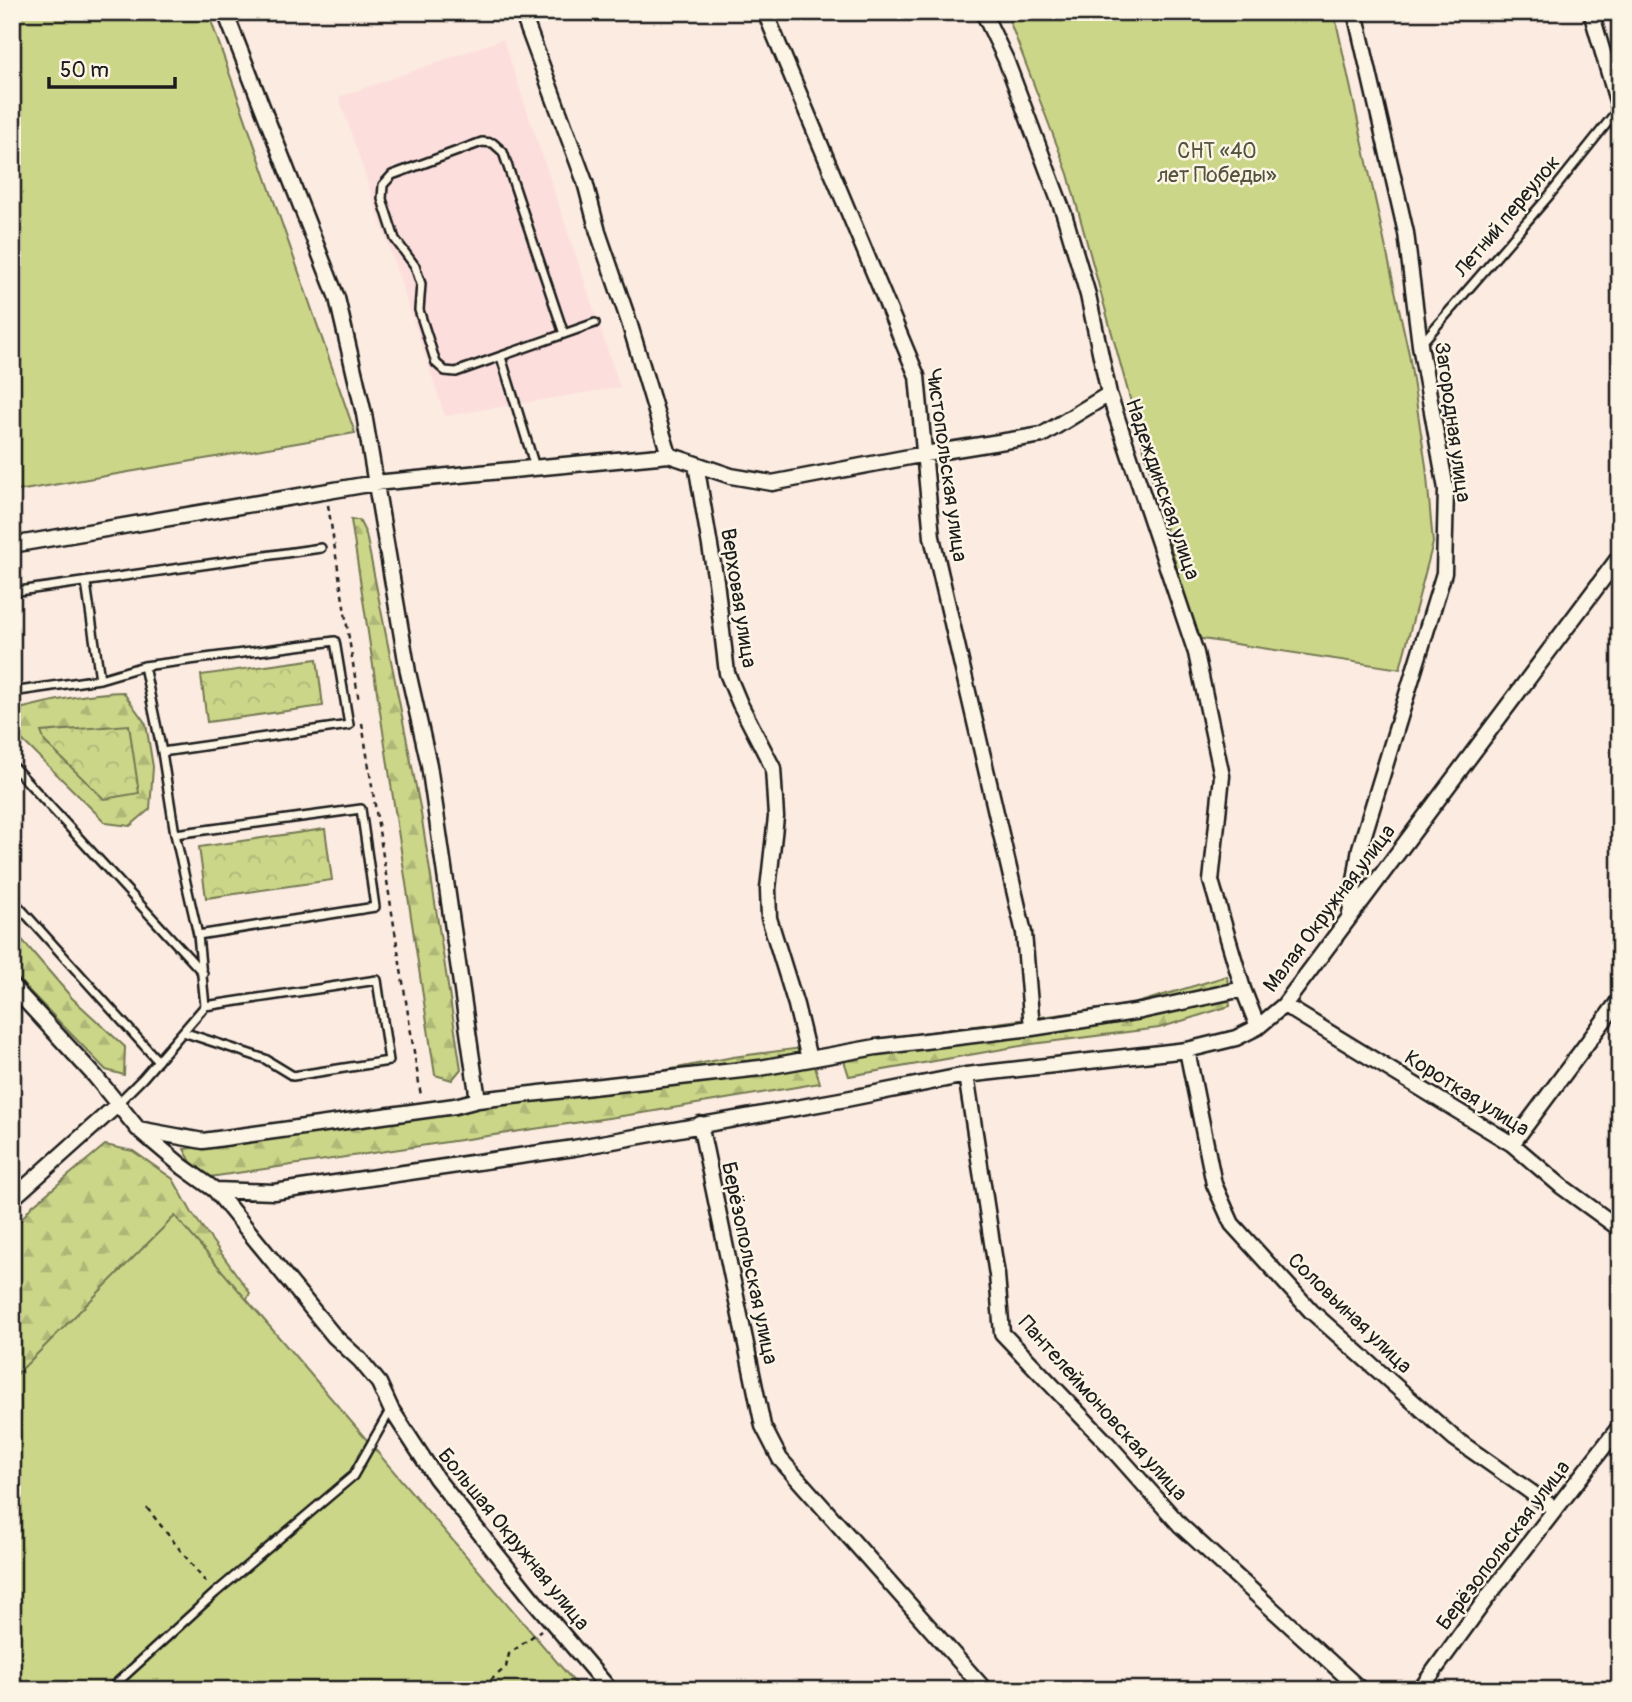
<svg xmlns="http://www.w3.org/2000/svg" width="1632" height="1702" viewBox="0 0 1632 1702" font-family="Pangolin,sans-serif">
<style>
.built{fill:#fcdfdd}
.forest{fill:url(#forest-firs);stroke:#747952;stroke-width:2}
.park{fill:url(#park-crowns);stroke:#747952;stroke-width:2}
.garden{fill:#cbd689;stroke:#747952;stroke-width:2}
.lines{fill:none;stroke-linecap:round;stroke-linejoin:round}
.service-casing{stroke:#1c1c1c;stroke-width:12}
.minor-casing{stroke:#1c1c1c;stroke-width:19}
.path{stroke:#1c1c1c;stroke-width:2.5;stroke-dasharray:5 5;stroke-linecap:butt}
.service{stroke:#fcf5e5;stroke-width:7}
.minor{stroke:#fcf5e5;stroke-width:14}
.labels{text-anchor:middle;stroke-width:5;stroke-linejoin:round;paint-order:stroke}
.park-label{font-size:21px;fill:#51543d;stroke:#fcf5e5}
.street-label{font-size:21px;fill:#1c1c1c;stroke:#fcf5e5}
</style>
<defs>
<pattern id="forest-firs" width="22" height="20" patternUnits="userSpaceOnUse" patternTransform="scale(1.75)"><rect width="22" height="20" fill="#cbd689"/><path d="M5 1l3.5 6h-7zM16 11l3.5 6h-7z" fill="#aeb776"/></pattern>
<pattern id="park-crowns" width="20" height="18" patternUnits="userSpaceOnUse" patternTransform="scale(1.75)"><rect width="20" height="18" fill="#cbd689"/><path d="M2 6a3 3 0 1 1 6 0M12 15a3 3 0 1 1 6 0" fill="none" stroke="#aeb776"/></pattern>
</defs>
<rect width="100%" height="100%" fill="#fcebe1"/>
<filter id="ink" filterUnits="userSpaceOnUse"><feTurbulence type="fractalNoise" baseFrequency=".0143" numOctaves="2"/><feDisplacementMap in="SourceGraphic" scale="14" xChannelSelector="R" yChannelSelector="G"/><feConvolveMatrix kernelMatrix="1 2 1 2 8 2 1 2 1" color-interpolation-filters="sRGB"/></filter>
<g filter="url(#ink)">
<!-- built -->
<path class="built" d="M 503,39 L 620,387 L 445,416 L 339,97 Z"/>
<!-- forest -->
<path class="forest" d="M 351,520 L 359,520 L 366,534 L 420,807 L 461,1069 L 452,1080 L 435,1075 Z
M 123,692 L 146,724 L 153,767 L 150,809 L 130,826 L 106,823 L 12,730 L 12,711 C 49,701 85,693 123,692 Z
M 12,928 L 72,998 L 125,1047 L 124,1075 L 106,1070 L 12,973 Z
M 1227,976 L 1230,1006 L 1159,1028 L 1032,1044 L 849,1076 L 840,1048 L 871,1040 L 1130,1005 Z
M 809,1047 L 820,1083 L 649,1112 L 210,1177 L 191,1162 L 184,1149 L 473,1108 L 733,1057 Z
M 105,1145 L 133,1151 L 173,1179 L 192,1213 L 250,1293 L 224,1345 L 12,1431 L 12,1231 L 32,1206 Z"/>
<!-- park -->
<path class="park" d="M 317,659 L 323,706 L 207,722 L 201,675 Z
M 129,725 L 139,793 L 104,799 L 45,742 L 41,732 Z
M 325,829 L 332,880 L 206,898 L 199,847 Z"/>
<!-- garden -->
<path class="garden" d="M 12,12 L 208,12 L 355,433 L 12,492 Z
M 1006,12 L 1334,12 L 1409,354 L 1426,466 L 1433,543 L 1400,669 L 1196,638 L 1068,174 Z
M 175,1216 L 581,1690 L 12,1690 L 12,1379 Z"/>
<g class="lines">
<defs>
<path id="service" d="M 564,334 L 503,152 L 493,143 L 482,142 L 392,175 L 383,185 L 382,199 L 395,239 L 415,266 L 421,284 L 419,310 L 436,363 L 445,371 L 456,372 L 595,323
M 1420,345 L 1548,197 L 1620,107
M 501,357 L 535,467
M 86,583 L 100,679
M 12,592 L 321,548
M 12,692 L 100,679 L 144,666 L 335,641 L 349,725 L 162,752
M 12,765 L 203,973
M 175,834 L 361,809 L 375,907 L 198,935
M 12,899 L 158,1061
M 183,1032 L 265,1059 L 293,1076 L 389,1061 L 377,980 L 205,1006
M 117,1104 L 143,1078 L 205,1006 L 198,935 L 175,834 L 162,752 L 144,666
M 109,1690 L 215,1593 L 353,1476 L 391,1409"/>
<path id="minor" d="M 225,12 L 337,298 L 364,414 L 408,672 L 429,765 L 478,1100
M 522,12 L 585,182 L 598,232 L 629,322 L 669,455
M 765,12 L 917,376 L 932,537 L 1024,933 L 1032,1028
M 983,12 L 1006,60 L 1064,214 L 1088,295 L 1109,394 L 1196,653 L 1222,776 L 1211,881 L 1243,989 L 1258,1027
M 1591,12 L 1620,111
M 696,464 L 716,581 L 727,673 L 740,704 L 773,768 L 776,817 L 768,889 L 769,918 L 796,1005 L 809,1059
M 12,545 L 375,483 L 669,455 L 731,476 L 772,483 L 925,454 L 1042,435 L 1109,394
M 1350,914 L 1360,848 L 1444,573 L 1446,489 L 1420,345 L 1406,233 L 1355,12
M 12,986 L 95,1076 L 138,1129 L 183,1167 L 215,1190 L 334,1336 L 360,1360 L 379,1383 L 391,1409 L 436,1478 L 530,1596 L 610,1690
M 1284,1005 L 1512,1144 L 1561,1186 L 1620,1229
M 1187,1050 L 1214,1184 L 1232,1224 L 1311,1311 L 1454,1438 L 1555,1509
M 966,1075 L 997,1275 L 1002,1333 L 1107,1443 L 1180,1525 L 1361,1690
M 700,1124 L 763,1426 L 780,1459 L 985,1690
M 138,1129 L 203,1141 L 455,1106 L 478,1100 L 760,1068 L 876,1047 L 1032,1028 L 1141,1011 L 1243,989
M 1512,1144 L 1620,999
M 215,1190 L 274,1192 L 574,1148 L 846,1099 L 966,1075 L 1187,1050 L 1236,1038 L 1258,1027 L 1284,1005 L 1620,556
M 12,1199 L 117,1105
M 1420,1690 L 1489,1595 L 1620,1426"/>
</defs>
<!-- service casing -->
<use href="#service" class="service-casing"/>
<!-- minor casing -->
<use href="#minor" class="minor-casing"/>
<!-- path -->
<path class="path" d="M 328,505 L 359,702
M 362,723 L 421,1096
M 147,1508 L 208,1585
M 483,1687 L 506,1667 L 509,1654 L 541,1630"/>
<!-- service -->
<use href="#service" class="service"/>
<!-- minor -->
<use href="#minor" class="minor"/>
</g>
</g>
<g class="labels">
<!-- park labels -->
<g class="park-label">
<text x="1217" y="158">СНТ «40<tspan x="1217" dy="24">лет Победы»</tspan></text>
</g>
<!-- street labels -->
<g class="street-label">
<text transform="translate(1507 216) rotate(-50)" y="7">Летний переулок</text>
<text transform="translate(1453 422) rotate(82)" y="7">Загородная улица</text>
<text transform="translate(947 465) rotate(82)" y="7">Чистопольская улица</text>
<text transform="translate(1163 489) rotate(71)" y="7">Надеждинская улица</text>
<text transform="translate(739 598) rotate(81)" y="7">Верховая улица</text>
<text transform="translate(1329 908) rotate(-53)" y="7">Малая Окружная улица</text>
<text transform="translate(1467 1093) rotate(32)" y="7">Короткая улица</text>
<text transform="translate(750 1263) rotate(78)" y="7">Берёзопольская улица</text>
<text transform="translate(1350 1313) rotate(44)" y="7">Соловьиная улица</text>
<text transform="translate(1103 1408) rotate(48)" y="7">Пантелеймоновская улица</text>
<text transform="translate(514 1539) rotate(51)" y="7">Большая Окружная улица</text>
<text transform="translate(1503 1545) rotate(-53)" y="7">Берёзопольская улица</text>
</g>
</g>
<!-- margin -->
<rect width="1632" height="1702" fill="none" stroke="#fcf5e5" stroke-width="42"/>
<rect x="21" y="21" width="1590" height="1660" fill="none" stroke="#1c1c1c" stroke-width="2.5" filter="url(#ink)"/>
<!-- scale -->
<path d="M49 77v10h126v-10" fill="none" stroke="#1c1c1c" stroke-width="3.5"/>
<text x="60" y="77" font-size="21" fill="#1c1c1c" stroke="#fcf5e5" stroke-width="5" paint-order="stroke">50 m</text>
</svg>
